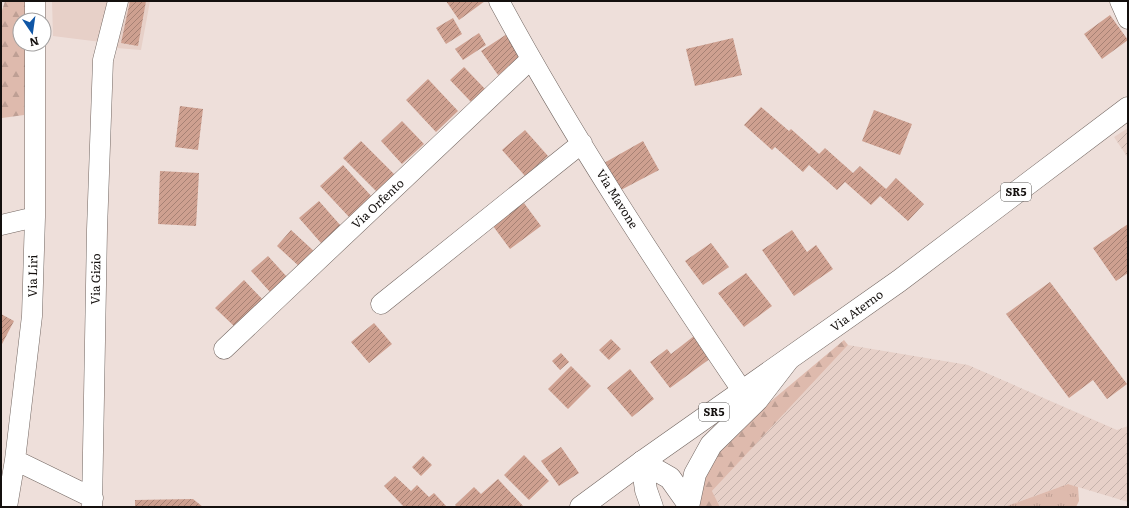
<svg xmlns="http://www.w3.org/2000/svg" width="1129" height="508" viewBox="0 0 1129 508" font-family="Literata,serif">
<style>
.built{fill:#e7d0c8}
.industrial{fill:url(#industrial-furrows)}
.grass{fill:url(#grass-tufts)}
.forest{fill:url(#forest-firs)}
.building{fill:url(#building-hatch)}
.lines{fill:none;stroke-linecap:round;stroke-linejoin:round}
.minor-casing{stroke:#726661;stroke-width:21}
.major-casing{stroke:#726661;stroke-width:23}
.highway-casing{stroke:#726661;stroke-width:23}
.minor{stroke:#fff;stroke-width:20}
.major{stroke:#fff;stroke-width:22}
.highway{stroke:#fff;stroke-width:22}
.labels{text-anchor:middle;stroke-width:3;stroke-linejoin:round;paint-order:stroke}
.shield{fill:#fff;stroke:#5a5856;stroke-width:1}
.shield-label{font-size:11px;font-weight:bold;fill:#14100e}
.street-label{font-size:12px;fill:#14100e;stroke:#fff}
</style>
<defs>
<pattern id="industrial-furrows" width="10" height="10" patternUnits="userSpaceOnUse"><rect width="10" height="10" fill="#e7d0c8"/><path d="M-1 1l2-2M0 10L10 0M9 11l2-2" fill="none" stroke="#c5b2ab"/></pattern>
<pattern id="grass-tufts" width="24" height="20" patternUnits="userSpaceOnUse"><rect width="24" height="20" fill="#debaad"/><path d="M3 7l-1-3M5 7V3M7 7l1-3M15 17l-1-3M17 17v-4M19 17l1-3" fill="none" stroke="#be9f94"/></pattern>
<pattern id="forest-firs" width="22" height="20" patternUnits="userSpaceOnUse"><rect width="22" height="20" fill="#debaad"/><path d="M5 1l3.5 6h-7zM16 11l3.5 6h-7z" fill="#be9f94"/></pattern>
<pattern id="building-hatch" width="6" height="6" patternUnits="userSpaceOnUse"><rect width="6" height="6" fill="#cea090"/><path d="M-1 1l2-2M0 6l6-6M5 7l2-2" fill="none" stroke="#a68174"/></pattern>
</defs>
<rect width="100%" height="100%" fill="#eedfda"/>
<!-- built -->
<path class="built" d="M 52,1 L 150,1 L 141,50 L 117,48 L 101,42 L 53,36 Z"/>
<!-- industrial -->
<path class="industrial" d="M 1128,128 L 1128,158 L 1114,137 Z
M 848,345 L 968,365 L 1117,430 L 1128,426 L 1128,502 L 1068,484 L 1004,507 L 720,507 L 712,491 Z"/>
<!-- grass -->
<path class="grass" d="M 1068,484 L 1078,487 L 1079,501 L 1076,507 L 1004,507 Z"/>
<!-- forest -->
<path class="forest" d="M 5,1 L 27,1 L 26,20 L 20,20 L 20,44 L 26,44 L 24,115 L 2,118 L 1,14 Z
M 844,340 L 848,345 L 712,491 L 720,507 L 696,507 L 699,490 L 716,456 L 770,402 Z"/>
<!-- building -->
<path class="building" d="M 130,1 L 146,1 L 138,46 L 121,43 Z
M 446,1 L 485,1 L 459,20 Z
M 1110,15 L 1128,40 L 1102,59 L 1084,34 Z
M 453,18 L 462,34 L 446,44 L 436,28 Z
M 479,33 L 486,45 L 463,60 L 455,49 Z
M 507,34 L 524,57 L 498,75 L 481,51 Z
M 733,38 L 742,75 L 695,86 L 686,49 Z
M 464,67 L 486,90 L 472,103 L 450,80 Z
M 428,79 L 458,111 L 436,132 L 406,100 Z
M 180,106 L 203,109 L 198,150 L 175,147 Z
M 761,107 L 789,131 L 791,129 L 819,154 L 825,148 L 853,173 L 860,166 L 886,189 L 896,178 L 924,204 L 908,221 L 880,196 L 871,205 L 845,182 L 837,190 L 809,165 L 803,172 L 775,147 L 772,150 L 744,125 Z
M 874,110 L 912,124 L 900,155 L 862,141 Z
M 402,121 L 424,144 L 402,164 L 381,141 Z
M 525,130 L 548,156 L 525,176 L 502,150 Z
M 361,141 L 396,176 L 378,193 L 343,158 Z
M 643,141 L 659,170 L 619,191 L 604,163 Z
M 343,165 L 373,198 L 350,218 L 320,186 Z
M 160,171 L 199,173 L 196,226 L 158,224 Z
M 319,201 L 341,226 L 321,243 L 299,218 Z
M 524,203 L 541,226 L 510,249 L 493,226 Z
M 1128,224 L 1128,273 L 1116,281 L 1093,248 Z
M 291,230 L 316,253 L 301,268 L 277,246 Z
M 792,230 L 807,252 L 816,245 L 833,269 L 794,296 L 762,250 Z
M 711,243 L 729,267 L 703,285 L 685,261 Z
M 268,256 L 288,278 L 271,293 L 251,271 Z
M 746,273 L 772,306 L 744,327 L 718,293 Z
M 244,280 L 263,300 L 235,327 L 215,308 Z
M 1050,282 L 1127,384 L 1107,399 L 1093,380 L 1069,398 L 1006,314 Z
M 1,314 L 14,321 L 1,346 Z
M 374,323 L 392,344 L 369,363 L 351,342 Z
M 694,336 L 711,358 L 670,388 L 650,362 L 667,349 L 671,354 Z
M 611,339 L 621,349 L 609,360 L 599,350 Z
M 561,353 L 569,362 L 560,370 L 552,361 Z
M 571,366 L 591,386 L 568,409 L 548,389 Z
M 630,369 L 654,399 L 632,417 L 607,388 Z
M 561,447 L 579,473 L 559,486 L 541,461 Z
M 524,455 L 549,481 L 529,500 L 504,475 Z
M 423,456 L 432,465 L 421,476 L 412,467 Z
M 395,476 L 411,491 L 417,485 L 429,497 L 434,493 L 447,507 L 404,507 L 384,486 Z
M 498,479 L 524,507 L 457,507 L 455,505 L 474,487 L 481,494 Z
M 193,499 L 203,507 L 135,507 L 135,500 Z"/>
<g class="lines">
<defs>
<path id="minor" d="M 499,1 C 572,136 657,265 743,392
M 1120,1 L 1128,19
M 35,20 L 35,1
M 1,225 L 35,217
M 381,304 L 582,143
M 224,349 L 531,59
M 15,460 L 93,498
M 7,507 L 15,460 L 32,316 L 35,217 L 35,44
M 92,507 L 97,230 L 103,60 L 118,1"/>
<path id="major" d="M 581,507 L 642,462 L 899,281 L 1128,108"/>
<path id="highway" d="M 642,462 L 670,478 L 687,502
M 642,462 L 646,490 L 652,507
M 688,507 L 695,474 L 711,445 L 757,400 L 787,361"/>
</defs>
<!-- minor casing -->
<use href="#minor" class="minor-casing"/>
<!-- major casing -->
<use href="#major" class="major-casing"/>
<!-- highway casing -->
<use href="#highway" class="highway-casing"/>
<!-- minor -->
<use href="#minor" class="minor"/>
<!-- major -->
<use href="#major" class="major"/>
<!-- highway -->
<use href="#highway" class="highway"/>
</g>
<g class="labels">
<!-- shield labels -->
<g class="shield">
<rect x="1001" y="183" width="30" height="18" rx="3"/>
<rect x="699" y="403" width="30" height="18" rx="3"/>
</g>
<g class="shield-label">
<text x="1016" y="196">SR5</text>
<text x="714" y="416">SR5</text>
</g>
<!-- street labels -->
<g class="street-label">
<text transform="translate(617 199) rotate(58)" y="4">Via Mavone</text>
<text transform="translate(378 204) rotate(-43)" y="4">Via Orfento</text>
<text transform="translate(33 276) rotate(-89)" y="4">Via Liri</text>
<text transform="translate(96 279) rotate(-89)" y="4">Via Gizio</text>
<text transform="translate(857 311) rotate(-36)" y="4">Via Aterno</text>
</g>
</g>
<!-- border -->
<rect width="1129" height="508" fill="none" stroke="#14100e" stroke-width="4"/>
<!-- north arrow -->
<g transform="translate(32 32) rotate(167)"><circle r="19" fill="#ffffff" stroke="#a19f9f"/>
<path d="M0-3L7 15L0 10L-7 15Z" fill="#0f56a6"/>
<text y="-6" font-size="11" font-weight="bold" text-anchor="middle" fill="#14100e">N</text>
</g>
</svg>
